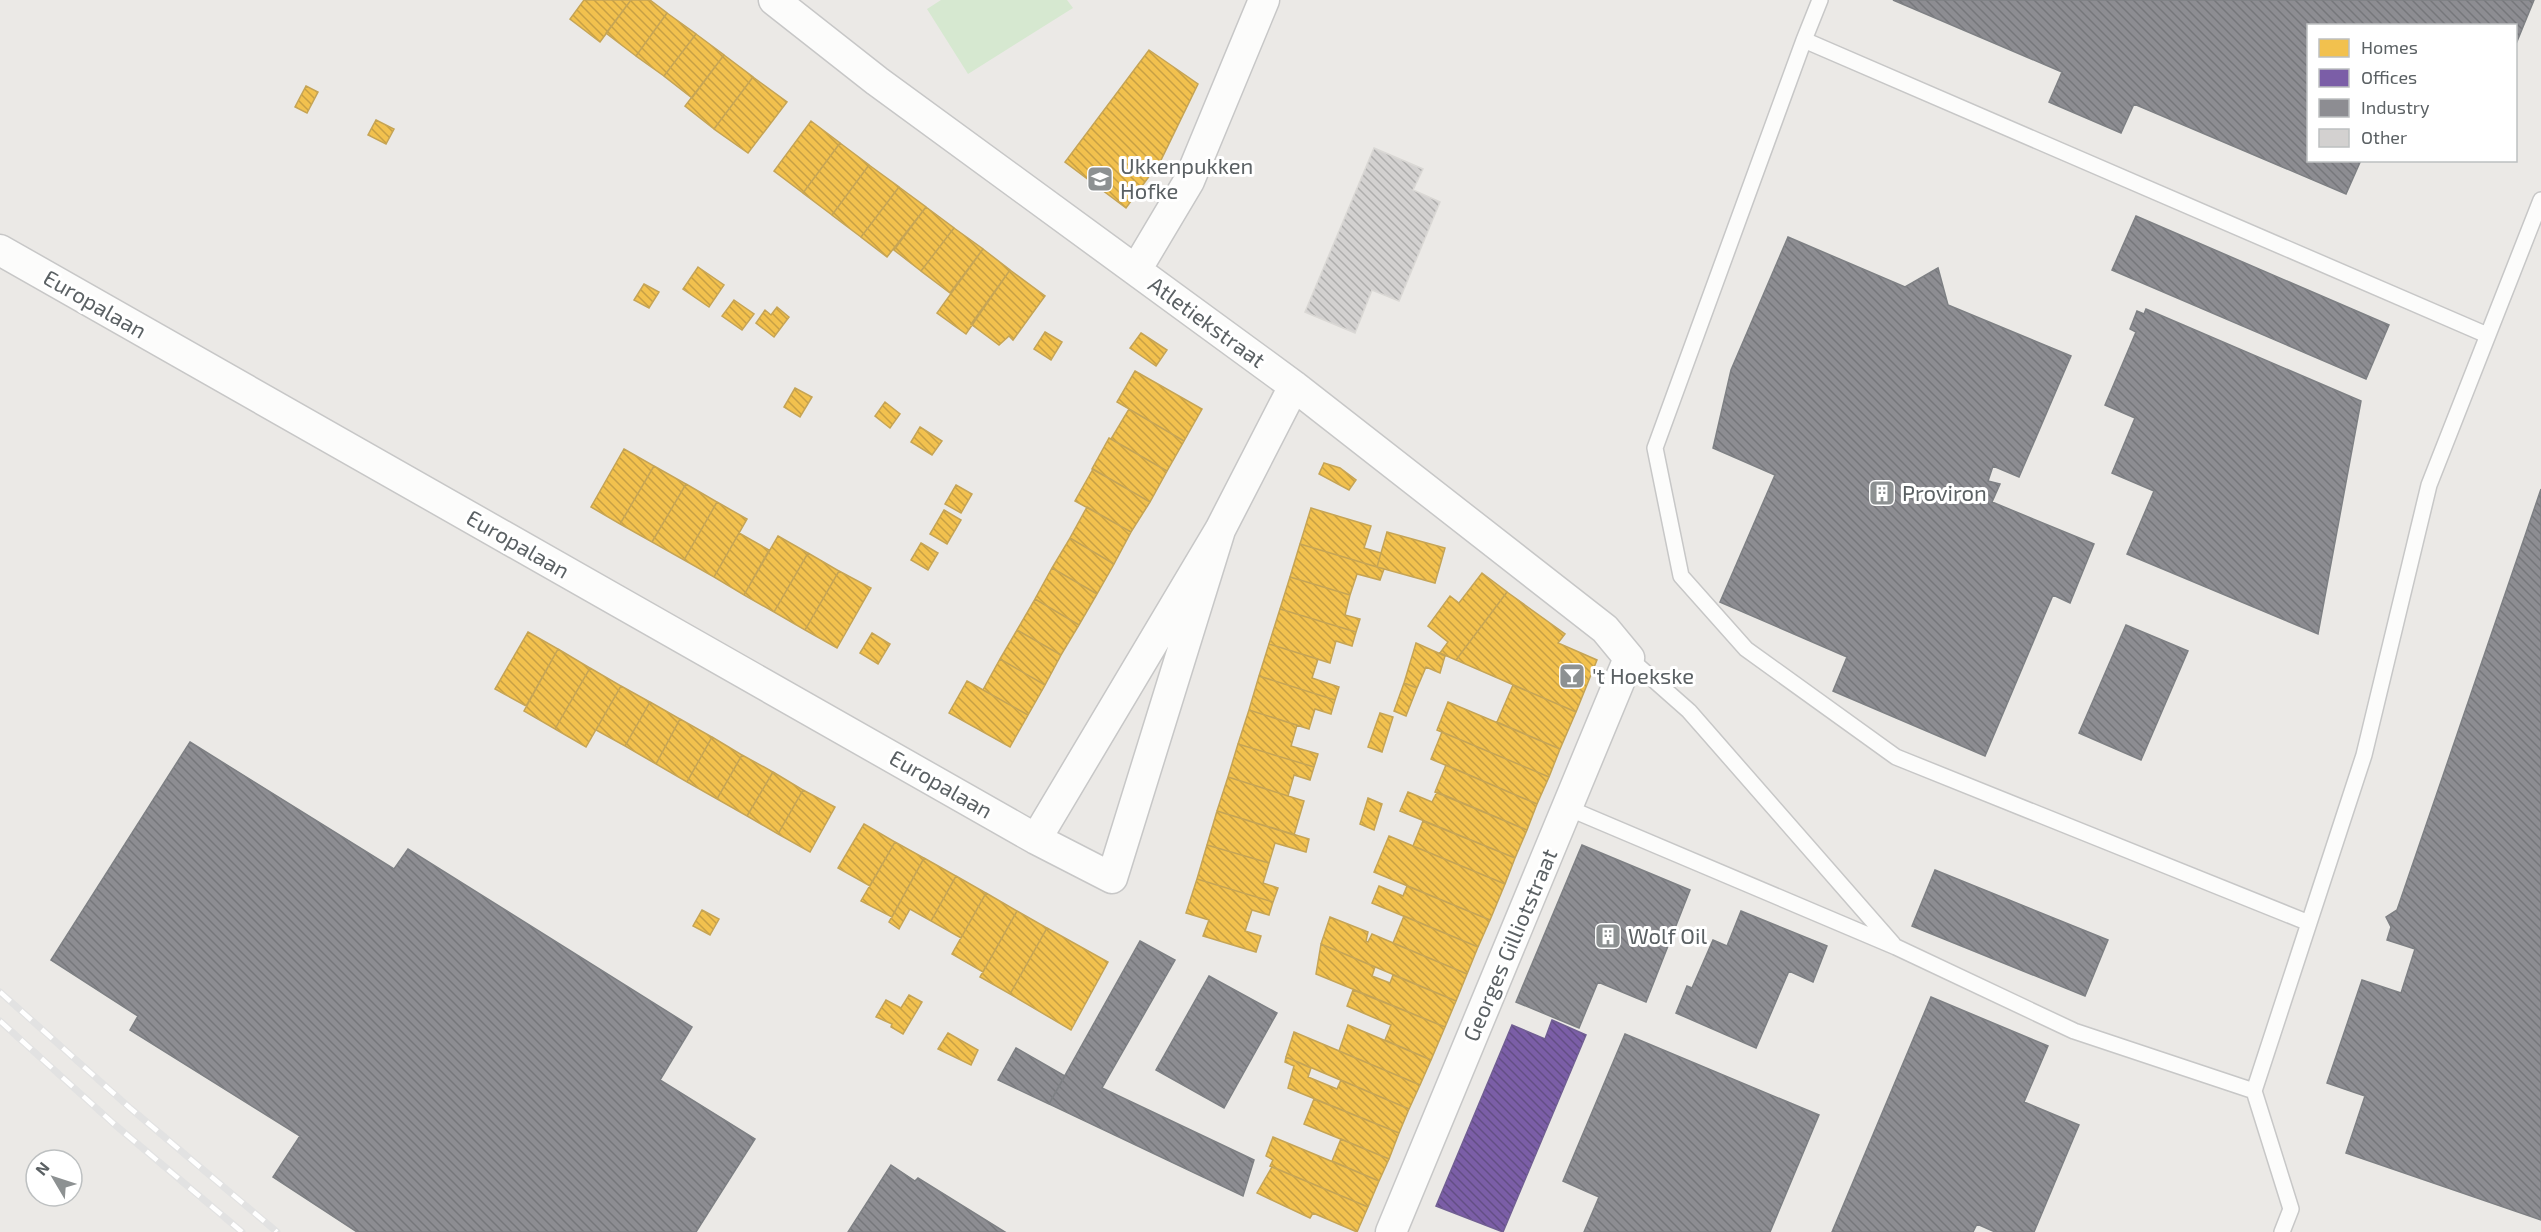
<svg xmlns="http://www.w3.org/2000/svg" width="2541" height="1232" viewBox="0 0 2541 1232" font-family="'Exo 2',sans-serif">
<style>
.pitch{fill:#d6e8d0}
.homes{fill:url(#homes-back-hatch);stroke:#c5a455;stroke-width:1.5}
.offices{fill:url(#offices-back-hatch);stroke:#715f93;stroke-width:1.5}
.industry{fill:url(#industry-back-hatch);stroke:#7e8084;stroke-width:1.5}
.building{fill:url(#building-back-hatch);stroke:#dad8d5;stroke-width:1.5}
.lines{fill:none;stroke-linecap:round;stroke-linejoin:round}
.lane-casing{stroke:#c7c7c7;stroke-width:18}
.street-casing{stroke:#c7c7c7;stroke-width:33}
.lane{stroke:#fcfcfb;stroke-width:15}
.street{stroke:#fcfcfb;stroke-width:30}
.rail-casing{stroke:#e2e2e2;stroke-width:7}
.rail{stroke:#fff;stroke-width:4.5;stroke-dasharray:14;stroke-linecap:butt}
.labels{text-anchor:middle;stroke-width:6;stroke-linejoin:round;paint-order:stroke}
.poi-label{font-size:22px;fill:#5b6164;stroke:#fff;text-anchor:start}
.street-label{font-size:22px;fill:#5b6164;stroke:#fff}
</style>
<defs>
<pattern id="homes-back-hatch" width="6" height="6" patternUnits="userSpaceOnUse" patternTransform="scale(1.5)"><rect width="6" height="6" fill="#f2c14e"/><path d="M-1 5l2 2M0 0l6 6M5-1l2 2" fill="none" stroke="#c7a044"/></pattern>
<pattern id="offices-back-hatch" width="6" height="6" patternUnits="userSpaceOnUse" patternTransform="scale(1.5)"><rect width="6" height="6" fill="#7b5ea7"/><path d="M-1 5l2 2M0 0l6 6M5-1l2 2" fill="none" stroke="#634e85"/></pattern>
<pattern id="industry-back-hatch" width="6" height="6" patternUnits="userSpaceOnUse" patternTransform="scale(1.5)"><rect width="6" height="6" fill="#8d8d92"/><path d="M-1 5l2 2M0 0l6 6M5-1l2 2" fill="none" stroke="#76777b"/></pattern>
<pattern id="building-back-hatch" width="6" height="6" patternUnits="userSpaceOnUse" patternTransform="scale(1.5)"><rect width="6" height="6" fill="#d3d1d0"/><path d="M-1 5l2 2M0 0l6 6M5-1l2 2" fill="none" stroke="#aeadac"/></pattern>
</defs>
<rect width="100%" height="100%" fill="#ebe9e6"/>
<!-- pitch -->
<path class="pitch" d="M 941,0 L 1067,0 L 1073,8 L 968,74 L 927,9 Z"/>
<!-- homes -->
<path class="homes" d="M 584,0 L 631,0 L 600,42 L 570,19 Z
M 631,0 L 650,0 L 667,13 L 636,56 L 606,33 Z
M 667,13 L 696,34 L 664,76 L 636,56 Z
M 696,34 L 724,55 L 692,98 L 664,76 Z
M 1149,50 L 1198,84 L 1161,160 L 1126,208 L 1065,162 Z
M 724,55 L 753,77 L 714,129 L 685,106 Z
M 753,77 L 787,102 L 748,153 L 714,129 Z
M 306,86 L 318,92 L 307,113 L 295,107 Z
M 376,120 L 394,129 L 386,144 L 368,135 Z
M 811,121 L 840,143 L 803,193 L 774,171 Z
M 840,143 L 869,165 L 832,215 L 803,193 Z
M 869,165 L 899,187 L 861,237 L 832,215 Z
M 899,187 L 926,207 L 887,257 L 861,237 Z
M 926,207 L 954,228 L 921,271 L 894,250 Z
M 954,228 L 983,249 L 950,293 L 921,271 Z
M 983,249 L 1010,270 L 966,334 L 937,313 Z
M 698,267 L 724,285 L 709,307 L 683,289 Z
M 1010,270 L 1045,296 L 1013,340 L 1009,336 L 999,345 L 971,324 Z
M 644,284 L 659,292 L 649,308 L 634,300 Z
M 734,300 L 754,314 L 742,330 L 722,316 Z
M 777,307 L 789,317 L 774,337 L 756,323 L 765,310 L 771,315 Z
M 1045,332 L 1062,342 L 1051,360 L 1034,349 Z
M 1141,333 L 1167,350 L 1156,366 L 1130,348 Z
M 1135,371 L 1202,409 L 1184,441 L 1117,402 Z
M 795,388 L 812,397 L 800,417 L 784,407 Z
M 885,402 L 900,414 L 890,428 L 875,416 Z
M 1129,409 L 1184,441 L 1167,471 L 1111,439 Z
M 920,427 L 942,441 L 932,455 L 911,442 Z
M 1109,438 L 1167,471 L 1150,502 L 1092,469 Z
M 624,449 L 654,466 L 620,524 L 591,507 Z
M 1324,463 L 1340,468 L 1356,480 L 1349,490 L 1319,474 Z
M 654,466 L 686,484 L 652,542 L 620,524 Z
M 1093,469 L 1150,502 L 1131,532 L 1075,501 Z
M 686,484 L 717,502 L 684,560 L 652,542 Z
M 956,485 L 972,494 L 961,513 L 945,504 Z
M 717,502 L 747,519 L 714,577 L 684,560 Z
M 1087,507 L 1131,532 L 1114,564 L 1070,538 Z
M 1311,508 L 1371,526 L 1364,548 L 1381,553 L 1377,567 L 1300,544 Z
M 944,510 L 961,520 L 947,544 L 930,534 Z
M 1387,532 L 1445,548 L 1435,583 L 1377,567 Z
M 739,533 L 769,550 L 744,595 L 714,577 Z
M 778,536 L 808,553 L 774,612 L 744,595 Z
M 1070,538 L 1114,564 L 1097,594 L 1052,568 Z
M 921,543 L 938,553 L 928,570 L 911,560 Z
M 1300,544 L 1384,569 L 1380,580 L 1357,574 L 1350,595 L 1290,577 Z
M 808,553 L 839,571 L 805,630 L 774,612 Z
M 1052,568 L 1097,594 L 1079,625 L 1035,599 Z
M 839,571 L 871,588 L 837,648 L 805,630 Z
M 1482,573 L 1507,592 L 1456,660 L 1440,653 L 1448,642 L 1428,626 L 1450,596 L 1459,603 Z
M 1290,577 L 1350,595 L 1345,615 L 1360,619 L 1356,632 L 1280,609 Z
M 1507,592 L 1565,634 L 1558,643 L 1597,660 L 1576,712 L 1456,660 Z
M 1035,599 L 1079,625 L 1061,655 L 1017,630 Z
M 1280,609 L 1356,632 L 1352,646 L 1336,641 L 1330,663 L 1269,644 Z
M 1017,630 L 1061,655 L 1045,685 L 1000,659 Z
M 528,632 L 558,649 L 526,706 L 495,689 Z
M 872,633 L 890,644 L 878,664 L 860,653 Z
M 1416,643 L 1445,656 L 1440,673 L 1426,667 L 1417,688 L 1404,683 Z
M 1269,644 L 1318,659 L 1312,678 L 1339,687 L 1335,700 L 1259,676 Z
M 558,649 L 590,668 L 555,729 L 524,711 Z
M 1000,659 L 1045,685 L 1028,715 L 983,690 Z
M 590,668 L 621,686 L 586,747 L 555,729 Z
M 1259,676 L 1335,700 L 1331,714 L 1315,709 L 1309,729 L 1249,710 Z
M 967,681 L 1028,715 L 1010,747 L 949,713 Z
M 1404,683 L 1417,688 L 1406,716 L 1394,711 Z
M 1513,685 L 1576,712 L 1560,749 L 1497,722 Z
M 621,686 L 650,702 L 625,746 L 596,730 Z
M 650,702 L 680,719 L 656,764 L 625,746 Z
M 1448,702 L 1560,749 L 1549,777 L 1437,730 Z
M 1249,710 L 1297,725 L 1291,746 L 1318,754 L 1314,767 L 1238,744 Z
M 1380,713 L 1393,717 L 1382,752 L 1368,747 Z
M 680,719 L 712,737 L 687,782 L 656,764 Z
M 1442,732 L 1549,777 L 1537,804 L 1431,759 Z
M 712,737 L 742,755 L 717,799 L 687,782 Z
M 1238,744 L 1314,767 L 1310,780 L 1294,775 L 1288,796 L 1228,777 Z
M 742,755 L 773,772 L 747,816 L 717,799 Z
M 1446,765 L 1537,804 L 1527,830 L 1435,792 Z
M 773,772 L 803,790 L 778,834 L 747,816 Z
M 1228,777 L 1304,801 L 1294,835 L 1217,811 Z
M 803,790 L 835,807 L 810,852 L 778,834 Z
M 1408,792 L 1432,802 L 1437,792 L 1527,830 L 1515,858 L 1400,811 Z
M 1368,798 L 1382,804 L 1374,830 L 1360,824 Z
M 1217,811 L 1309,839 L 1306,852 L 1275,843 L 1269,863 L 1207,845 Z
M 1423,821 L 1515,858 L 1505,884 L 1413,846 Z
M 864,824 L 895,842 L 870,886 L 838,868 Z
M 1389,836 L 1505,884 L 1490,920 L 1374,872 Z
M 895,842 L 924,858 L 892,917 L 861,901 Z
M 1207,845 L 1269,863 L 1263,883 L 1278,888 L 1273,902 L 1197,879 Z
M 924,858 L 956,876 L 931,921 L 910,909 L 899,929 L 889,922 Z
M 956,876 L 986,893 L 961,938 L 931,921 Z
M 1197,879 L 1273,902 L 1269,915 L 1252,910 L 1245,931 L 1261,936 L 1256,952 L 1203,936 L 1209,920 L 1186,913 Z
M 1379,886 L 1403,896 L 1407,886 L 1490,920 L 1478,947 L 1372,903 Z
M 986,893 L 1017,911 L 983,972 L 952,954 Z
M 702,910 L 719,919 L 710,935 L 693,926 Z
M 1017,911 L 1047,928 L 1010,994 L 980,977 Z
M 1404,916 L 1478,947 L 1467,974 L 1393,943 Z
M 1330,917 L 1368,932 L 1366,941 L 1368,942 L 1372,934 L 1467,974 L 1456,1001 L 1321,944 Z
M 1047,928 L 1108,962 L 1071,1030 L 1010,994 Z
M 1321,944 L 1375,967 L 1372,976 L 1390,983 L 1393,975 L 1456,1001 L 1445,1027 L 1316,974 Z
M 1353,990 L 1445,1027 L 1431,1060 L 1385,1040 L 1391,1025 L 1347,1006 Z
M 909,995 L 922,1002 L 903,1034 L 891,1027 L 892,1024 L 876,1017 L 886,1000 L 901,1008 Z
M 1348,1025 L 1431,1060 L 1420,1085 L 1339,1051 Z
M 1294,1032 L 1420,1085 L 1409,1109 L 1286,1057 Z
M 948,1033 L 978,1050 L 971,1065 L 938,1049 Z
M 1286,1057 L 1311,1068 L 1308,1077 L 1337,1089 L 1341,1080 L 1409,1109 L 1399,1133 L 1288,1088 L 1294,1066 L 1285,1062 Z
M 1314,1099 L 1399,1133 L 1389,1159 L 1304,1124 Z
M 1273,1137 L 1379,1181 L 1368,1207 L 1270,1166 L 1273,1160 L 1266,1156 Z
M 1341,1139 L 1389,1159 L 1379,1181 L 1332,1161 Z
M 1272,1167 L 1368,1207 L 1357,1232 L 1313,1213 L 1310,1218 L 1257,1193 Z"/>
<!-- offices -->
<path class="offices" d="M 1552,1020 L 1586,1035 L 1503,1232 L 1436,1206 L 1512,1025 L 1545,1039 Z"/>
<!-- industry -->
<path class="industry" d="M 1893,0 L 2534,0 L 2516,44 L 2516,26 L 2308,26 L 2308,160 L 2361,160 L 2346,194 L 2134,104 L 2121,133 L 2049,102 L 2062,72 Z
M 2136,216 L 2389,325 L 2366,379 L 2112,270 Z
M 1788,237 L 1905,287 L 1938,268 L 1948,305 L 2071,356 L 2019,477 L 1993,466 L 1988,481 L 2000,484 L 1992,502 L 2094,544 L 2070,603 L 2053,595 L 1985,756 L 1833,691 L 1847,657 L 1720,602 L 1775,475 L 1713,448 L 1731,370 Z
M 2146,309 L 2361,401 L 2318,634 L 2127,554 L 2154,491 L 2112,473 L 2135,418 L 2105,405 L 2136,332 L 2130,329 L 2137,311 L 2144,314 Z
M 2541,489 L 2541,1220 L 2346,1153 L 2365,1096 L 2327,1083 L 2362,980 L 2401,993 L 2415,949 L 2387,940 L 2391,927 L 2386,917 L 2397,910 Z
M 2126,625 L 2188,651 L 2141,760 L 2079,733 Z
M 190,742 L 394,869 L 408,849 L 692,1027 L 660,1080 L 755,1139 L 696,1232 L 357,1232 L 273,1177 L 300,1136 L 130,1030 L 138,1016 L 51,960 Z
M 1582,845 L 1690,890 L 1646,1002 L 1598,982 L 1579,1028 L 1516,1002 Z
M 1935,870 L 2108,940 L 2085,996 L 1912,926 Z
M 1741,911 L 1827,946 L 1813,982 L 1789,971 L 1756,1048 L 1676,1013 L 1687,986 L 1692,988 L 1713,940 L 1727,946 Z
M 1140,941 L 1175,960 L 1102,1088 L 1254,1160 L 1243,1196 L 1049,1104 Z
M 1209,976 L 1277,1013 L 1224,1108 L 1156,1070 Z
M 1931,997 L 2048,1046 L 2024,1102 L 2079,1125 L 2034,1232 L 1995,1232 L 1977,1224 L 1973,1232 L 1832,1232 Z
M 1625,1034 L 1819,1115 L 1770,1232 L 1584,1232 L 1599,1197 L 1563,1181 Z
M 1016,1048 L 1065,1076 L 1049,1104 L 998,1080 Z
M 891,1165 L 915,1181 L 918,1178 L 1005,1232 L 848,1232 Z"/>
<!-- building -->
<path class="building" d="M 1374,148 L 1423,169 L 1413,190 L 1440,202 L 1399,301 L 1372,290 L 1355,333 L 1305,312 Z"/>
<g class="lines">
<defs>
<path id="lane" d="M 1804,40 L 1820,0
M 1629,658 L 1689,711 L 1893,944
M 1568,808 L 1896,947 L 2074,1031 L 2254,1091 L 2364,755 L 2429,485 L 2541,200
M 2309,923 L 1896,757 L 1746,649 L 1681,576 L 1655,448 L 1804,40 L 2487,335
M 2254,1091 L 2291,1209 L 2282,1232"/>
<path id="street" d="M 774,0 L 877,81 L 1294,386 L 1605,629 L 1629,658 L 1391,1232
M 0,250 L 1036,839 L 1112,878 L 1220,530
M 1136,270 L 1189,181 L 1264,0
M 1036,839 L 1220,530 L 1294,386"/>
</defs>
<!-- lane casing -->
<use href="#lane" class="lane-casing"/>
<!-- street casing -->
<use href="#street" class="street-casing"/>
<!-- lane -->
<use href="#lane" class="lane"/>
<!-- street -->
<use href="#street" class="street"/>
<defs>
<path id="rail" d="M 0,992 L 130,1108 L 277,1232
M 0,1021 L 114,1124 L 242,1232"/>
</defs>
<!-- rail casing -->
<use href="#rail" class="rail-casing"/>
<!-- rail -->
<use href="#rail" class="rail"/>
</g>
<!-- icons -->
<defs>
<symbol id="school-square" viewBox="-11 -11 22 22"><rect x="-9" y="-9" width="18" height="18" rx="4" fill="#8d9192" stroke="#fff"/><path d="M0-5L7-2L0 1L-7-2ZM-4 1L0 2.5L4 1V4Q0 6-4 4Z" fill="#fff"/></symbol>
<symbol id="building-square" viewBox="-11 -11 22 22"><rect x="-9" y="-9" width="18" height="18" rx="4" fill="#8d9192" stroke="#fff"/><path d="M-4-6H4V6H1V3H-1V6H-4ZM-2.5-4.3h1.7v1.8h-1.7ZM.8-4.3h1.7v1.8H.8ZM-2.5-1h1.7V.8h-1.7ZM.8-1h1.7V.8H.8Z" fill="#fff"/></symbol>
<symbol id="bar-square" viewBox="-11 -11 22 22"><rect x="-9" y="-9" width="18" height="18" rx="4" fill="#8d9192" stroke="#fff"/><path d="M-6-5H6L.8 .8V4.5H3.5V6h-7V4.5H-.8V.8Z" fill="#fff"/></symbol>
</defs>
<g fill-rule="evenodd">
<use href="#school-square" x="1085" y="164" width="30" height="30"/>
<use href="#building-square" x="1867" y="478" width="30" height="30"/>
<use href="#bar-square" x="1557" y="661" width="30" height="30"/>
<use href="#building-square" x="1593" y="921" width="30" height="30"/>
</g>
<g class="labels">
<!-- poi labels -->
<g class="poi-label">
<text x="1120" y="174">Ukkenpukken<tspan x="1120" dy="25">Hofke</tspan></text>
<text x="1902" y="501">Proviron</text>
<text x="1592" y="684">'t Hoekske</text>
<text x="1628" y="944">Wolf Oil</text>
</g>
<!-- street labels -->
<g class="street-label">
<text transform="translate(95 304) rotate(30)" y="8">Europalaan</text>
<text transform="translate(1207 322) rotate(36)" y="8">Atletiekstraat</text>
<text transform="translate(518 544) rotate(30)" y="8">Europalaan</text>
<text transform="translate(941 784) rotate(30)" y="8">Europalaan</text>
<text transform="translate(1510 945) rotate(-67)" y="8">Georges Gilliotstraat</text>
</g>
</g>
<!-- legend -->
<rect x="2307" y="24" width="210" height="138" fill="#ffffff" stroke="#bdc0c1" stroke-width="1.5"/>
<rect x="2319" y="39" width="30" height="18" fill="#f2c14e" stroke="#bdc0c1" stroke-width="1.5"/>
<text x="2361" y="54" font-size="18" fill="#5b6164">Homes</text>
<rect x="2319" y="69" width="30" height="18" fill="#7b5ea7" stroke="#bdc0c1" stroke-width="1.5"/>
<text x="2361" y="84" font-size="18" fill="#5b6164">Offices</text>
<rect x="2319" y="99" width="30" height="18" fill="#8d8d92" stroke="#bdc0c1" stroke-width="1.5"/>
<text x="2361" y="114" font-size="18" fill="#5b6164">Industry</text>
<rect x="2319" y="129" width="30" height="18" fill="#d3d1d0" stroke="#bdc0c1" stroke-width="1.5"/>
<text x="2361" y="144" font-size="18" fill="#5b6164">Other</text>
<!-- north arrow -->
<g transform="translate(54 1178) rotate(309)"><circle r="28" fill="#ffffff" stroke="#bdc0c1" stroke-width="1.5"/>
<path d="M0-4.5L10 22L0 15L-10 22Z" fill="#8d9192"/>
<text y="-9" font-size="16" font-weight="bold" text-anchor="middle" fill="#5b6164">N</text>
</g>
</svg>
